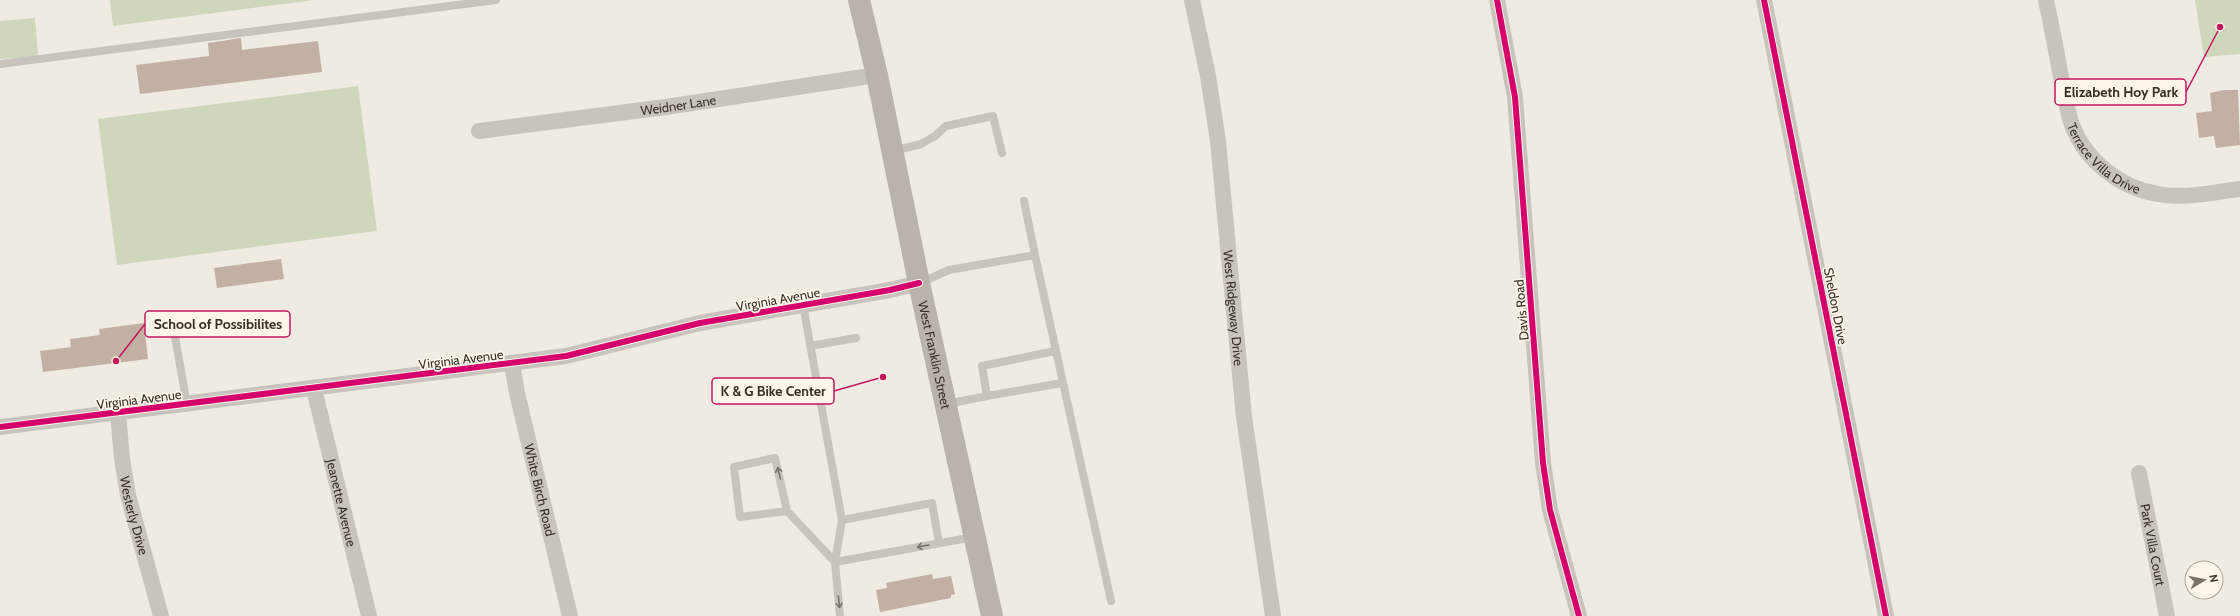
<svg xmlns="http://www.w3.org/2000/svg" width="2240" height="616" viewBox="0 0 2240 616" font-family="Cabin,sans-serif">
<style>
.green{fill:#ced6bc}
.building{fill:#c3b0a4}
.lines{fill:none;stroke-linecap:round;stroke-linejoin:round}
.service{stroke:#c8c3bc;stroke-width:8}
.minor{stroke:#c8c3bc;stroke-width:16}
.secondary{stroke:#b9b3ac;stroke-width:22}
.cycleway-casing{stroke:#fbf5eb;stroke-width:8}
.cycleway{stroke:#d6006c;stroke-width:6}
.oneway{stroke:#7a726b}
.labels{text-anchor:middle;stroke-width:3.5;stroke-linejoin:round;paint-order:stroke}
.street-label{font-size:13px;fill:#3a3029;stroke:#fbf5eb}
.leader{fill:none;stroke:#c2185b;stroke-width:1.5}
.callout-dot{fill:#c2185b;stroke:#fbf5eb;stroke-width:1.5}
.callout{fill:#fbf5eb;stroke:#c2185b;stroke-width:1.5}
.callout-label{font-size:14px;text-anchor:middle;font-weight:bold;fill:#3a3029}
</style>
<rect width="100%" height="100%" fill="#efebe3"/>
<!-- green -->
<path class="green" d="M 110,0 L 314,0 L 113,26 Z
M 2195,0 L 2240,0 L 2240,54 L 2204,57 Z
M 35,18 L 38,56 L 0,59 L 0,21 Z
M 358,86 L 377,231 L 117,265 L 98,119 Z"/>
<!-- building -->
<path class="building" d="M 241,38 L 242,50 L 318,41 L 322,72 L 140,94 L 136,65 L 209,56 L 208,43 Z
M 2224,90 L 2238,90 L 2240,145 L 2216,148 L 2214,136 L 2199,138 L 2196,113 L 2212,111 L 2210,93 Z
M 281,259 L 284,279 L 217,288 L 214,268 Z
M 144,323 L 148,359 L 43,372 L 40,351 L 71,347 L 70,339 L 100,335 L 99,329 Z
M 932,574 L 933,579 L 951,576 L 955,594 L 951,595 L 951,598 L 880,612 L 876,590 L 887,588 L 886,583 Z"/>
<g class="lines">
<!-- service -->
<path class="service" d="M 0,64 L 496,0
M 893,151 L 921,144 L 935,136 L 946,126 L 993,116 L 1002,153
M 1035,255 L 1111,601
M 920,283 L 949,270 L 1035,255 L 1024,201
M 803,305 L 842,520 L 932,503 L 939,543
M 173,325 L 187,405
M 810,346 L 856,338
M 1055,351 L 982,366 L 987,396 L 1062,383
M 947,404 L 987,396
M 787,511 L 740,517 L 734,467 L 775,458 L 787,511 L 835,562
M 835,562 L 842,520
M 840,616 L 835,562 L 974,537"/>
<!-- minor -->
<g class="minor">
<path id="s1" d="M 1192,0 L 1208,76 L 1218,141 L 1244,417 L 1273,616"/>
<path d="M 1497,0 L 1515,97 L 1543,463 L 1550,510 L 1579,616"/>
<path d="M 1764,0 L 1886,616"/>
<path id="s2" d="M 2046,0 C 2051,24 2056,48 2060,72 C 2064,89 2066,108 2072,125 C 2086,161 2120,188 2158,194 C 2185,199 2214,192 2240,189"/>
<path id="s3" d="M 479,131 L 666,107 L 877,75"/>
<path id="s4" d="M 512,364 L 517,393 L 570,616"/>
<path id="s5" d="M 314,389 L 369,616"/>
<path id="s6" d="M 118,413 L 122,459 L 128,495 L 161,616"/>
<path d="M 0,427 L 566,356 L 700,323 L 890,290 L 919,283"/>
<path id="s7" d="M 2139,473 L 2167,616"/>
</g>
<!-- secondary -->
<path class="secondary" id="s8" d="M 859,0 L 877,75 L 919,283 L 992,616"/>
<defs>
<path id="cycleway" d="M 1497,0 L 1515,97 L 1543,463 L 1550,510 L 1579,616
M 1764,0 L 1886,616
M 0,427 L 566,356 L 700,323 L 890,290 L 919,283"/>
</defs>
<!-- cycleway casing -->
<use href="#cycleway" class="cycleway-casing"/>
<!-- cycleway -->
<use href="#cycleway" class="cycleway"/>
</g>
<!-- one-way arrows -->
<defs><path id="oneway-shaft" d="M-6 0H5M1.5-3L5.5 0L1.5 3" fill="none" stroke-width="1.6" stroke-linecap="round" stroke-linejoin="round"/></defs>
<g class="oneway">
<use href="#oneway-shaft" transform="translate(779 473) rotate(-103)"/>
<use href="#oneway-shaft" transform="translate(923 546) rotate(170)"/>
<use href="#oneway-shaft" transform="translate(839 602) rotate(84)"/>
</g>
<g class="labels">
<!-- street labels -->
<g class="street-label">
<text dy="5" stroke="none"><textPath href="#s3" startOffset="201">Weidner Lane</textPath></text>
<text dy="5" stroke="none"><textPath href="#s2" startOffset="175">Terrace Villa Drive</textPath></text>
<text transform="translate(778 299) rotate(-10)" y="5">Virginia Avenue</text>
<text transform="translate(1836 306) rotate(79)" y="5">Sheldon Drive</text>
<text dy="5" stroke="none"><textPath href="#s1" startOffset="311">West Ridgeway Drive</textPath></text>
<text transform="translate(1521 310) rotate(-95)" y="5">Davis Road</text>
<text dy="5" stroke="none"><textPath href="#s8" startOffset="363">West Franklin Street</textPath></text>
<text transform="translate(461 359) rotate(-7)" y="5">Virginia Avenue</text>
<text transform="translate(139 399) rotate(-7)" y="5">Virginia Avenue</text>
<text dy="5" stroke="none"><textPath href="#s4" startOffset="129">White Birch Road</textPath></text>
<text dy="5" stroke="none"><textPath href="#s5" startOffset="117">Jeanette Avenue</textPath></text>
<text dy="5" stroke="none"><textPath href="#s6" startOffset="104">Westerly Drive</textPath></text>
<text dy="5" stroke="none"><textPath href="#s7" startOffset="73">Park Villa Court</textPath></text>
</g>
</g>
<!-- callouts -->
<path class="leader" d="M2220 27L2186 92M116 361L145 324M883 377L834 391"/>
<g class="callout-dot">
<circle cx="2220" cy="27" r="4"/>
<circle cx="116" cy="361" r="4"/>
<circle cx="883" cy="377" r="4"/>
</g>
<g class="callout">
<rect x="2055" y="79" width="131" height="26" rx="4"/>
<rect x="145" y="311" width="145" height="26" rx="4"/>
<rect x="712" y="378" width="122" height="26" rx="4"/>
</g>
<g class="callout-label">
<text x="2121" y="97">Elizabeth Hoy Park</text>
<text x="218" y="329">School of Possibilites</text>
<text x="773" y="396">K &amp; G Bike Center</text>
</g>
<!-- north arrow -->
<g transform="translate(2204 580) rotate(80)"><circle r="19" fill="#fbf5eb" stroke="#aea69d"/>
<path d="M0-3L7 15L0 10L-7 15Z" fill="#79716a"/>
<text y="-6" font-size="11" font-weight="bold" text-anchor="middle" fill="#3a3029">N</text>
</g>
</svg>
